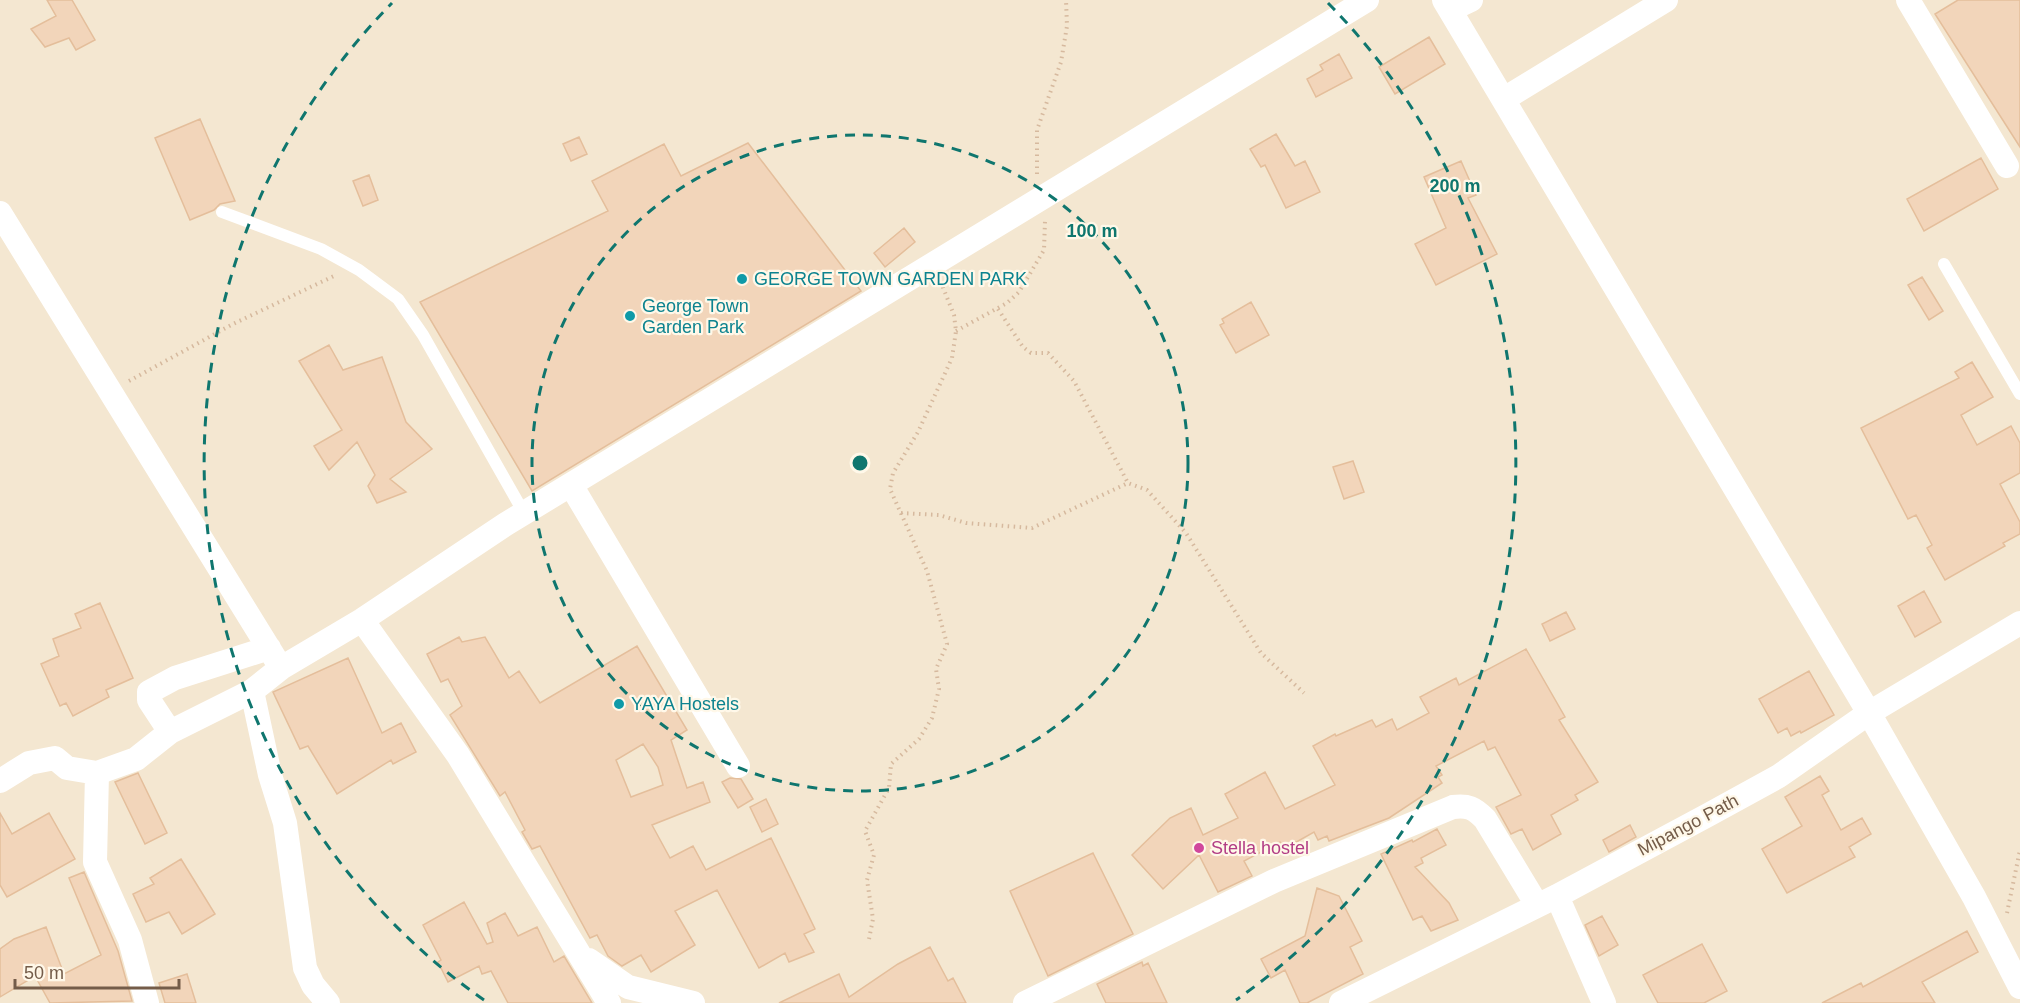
<svg xmlns="http://www.w3.org/2000/svg" width="2020" height="1003" viewBox="0 0 2020 1003" font-family="Helvetica,sans-serif">
<style>
.residential{fill:#f4e7d1}
.building{fill:#f2d5ba;stroke:#e4be9b;stroke-width:1.5;fill-rule:evenodd}
.lines{fill:none;stroke-linecap:round;stroke-linejoin:round}
.path{stroke:#d6b99e;stroke-width:4;stroke-dasharray:1.5 4.5;stroke-linecap:butt}
.service{stroke:#fff;stroke-width:12}
.minor{stroke:#fff;stroke-width:24}
.ring{fill:none;stroke:#0f766e;stroke-width:3;stroke-dasharray:10 8}
.culture-dot{fill:#0f9aa8;stroke:#fff8e9;stroke-width:2}
.hotel-dot{fill:#d1479c;stroke:#fff8e9;stroke-width:2}
.labels{text-anchor:middle;stroke-width:4.5;stroke-linejoin:round;paint-order:stroke}
.culture-label{font-size:18px;fill:#0d838f;stroke:#fff8e9;text-anchor:start}
.street-label{font-size:18px;fill:#745c49;stroke:#fff8e9}
.hotel-label{font-size:18px;fill:#b23c85;stroke:#fff8e9;text-anchor:start}
.centre{fill:#0f766e;stroke:#fff8e9;stroke-width:3}
.ring-label{font-size:18px;text-anchor:middle;font-weight:bold;fill:#0f766e;stroke:#fff8e9;stroke-width:4.5;stroke-linejoin:round;paint-order:stroke}
</style>
<rect width="100%" height="100%" fill="#fcf5e3"/>
<!-- residential -->
<path class="residential" d="M 0,0 L 2020,0 L 2020,1003 L 0,1003 Z"/>
<!-- building -->
<path class="building" d="M 47,0 L 72,0 L 95,40 L 76,50 L 69,38 L 45,47 L 31,29 L 56,16 Z
M 1958,0 L 2020,0 L 2020,147 L 1935,14 Z
M 1429,37 L 1445,64 L 1395,94 L 1379,67 Z
M 1339,54 L 1352,78 L 1316,97 L 1307,79 L 1323,70 L 1320,65 Z
M 200,119 L 235,201 L 220,204 L 214,210 L 190,220 L 155,138 Z
M 1276,134 L 1295,166 L 1305,161 L 1320,192 L 1286,208 L 1265,165 L 1261,167 L 1250,149 Z
M 579,137 L 587,154 L 571,161 L 563,144 Z
M 748,143 L 861,291 L 532,491 L 420,302 L 608,211 L 592,181 L 664,144 L 681,176 Z
M 1981,158 L 1998,189 L 1924,231 L 1907,199 Z
M 1461,161 L 1476,195 L 1468,198 L 1497,254 L 1436,285 L 1415,244 L 1446,228 L 1424,177 Z
M 369,175 L 378,200 L 363,206 L 353,181 Z
M 904,228 L 915,242 L 885,267 L 874,253 Z
M 1922,277 L 1943,311 L 1929,320 L 1908,285 Z
M 1251,302 L 1269,335 L 1236,353 L 1220,325 L 1224,323 L 1222,319 Z
M 329,345 L 343,370 L 382,357 L 406,422 L 432,449 L 390,479 L 406,492 L 377,503 L 368,486 L 375,475 L 357,442 L 329,470 L 314,446 L 342,430 L 299,361 Z
M 1972,362 L 1993,397 L 1961,415 L 1977,445 L 2011,426 L 2020,443 L 2020,473 L 2000,484 L 2020,522 L 2020,534 L 2003,543 L 2005,546 L 1945,580 L 1927,548 L 1932,545 L 1916,515 L 1908,519 L 1861,428 L 1959,378 L 1955,372 Z
M 1353,461 L 1364,492 L 1344,499 L 1333,467 Z
M 1924,591 L 1941,622 L 1915,637 L 1898,606 Z
M 100,603 L 133,678 L 106,690 L 109,697 L 73,716 L 66,703 L 60,706 L 41,664 L 59,656 L 53,639 L 81,628 L 75,614 Z
M 1566,612 L 1575,629 L 1550,641 L 1542,624 Z
M 459,637 L 462,642 L 485,637 L 509,678 L 519,671 L 540,703 L 637,646 L 687,730 L 671,740 L 687,788 L 703,782 L 710,802 L 652,825 L 670,858 L 693,846 L 706,870 L 771,838 L 815,929 L 804,934 L 814,952 L 789,962 L 785,953 L 759,968 L 717,890 L 675,911 L 695,945 L 651,972 L 641,955 L 622,966 L 608,956 L 597,935 L 590,938 L 540,846 L 532,849 L 522,832 L 525,830 L 505,792 L 500,796 L 450,715 L 462,706 L 448,679 L 441,682 L 427,654 ZM 643,744 L 658,767 L 663,785 L 631,797 L 616,760 Z
M 1526,649 L 1565,717 L 1559,720 L 1598,782 L 1575,795 L 1578,800 L 1551,815 L 1561,834 L 1533,850 L 1522,829 L 1511,834 L 1496,807 L 1521,795 L 1495,747 L 1488,750 L 1484,741 L 1436,766 L 1442,775 L 1438,777 L 1442,783 L 1389,818 L 1329,841 L 1327,836 L 1318,840 L 1314,832 L 1284,849 L 1280,842 L 1244,861 L 1252,876 L 1218,892 L 1199,855 L 1163,889 L 1132,855 L 1170,818 L 1191,808 L 1203,835 L 1238,818 L 1225,794 L 1265,772 L 1285,809 L 1335,785 L 1313,746 L 1335,734 L 1336,736 L 1372,720 L 1376,727 L 1392,719 L 1397,730 L 1429,713 L 1420,697 L 1456,678 L 1459,685 Z
M 348,658 L 382,733 L 401,723 L 416,752 L 393,764 L 391,760 L 337,794 L 308,746 L 300,749 L 273,692 Z
M 1809,671 L 1834,715 L 1801,733 L 1800,731 L 1791,736 L 1787,728 L 1778,733 L 1759,699 Z
M 138,773 L 167,833 L 145,844 L 115,782 Z
M 1820,776 L 1829,791 L 1822,795 L 1841,830 L 1862,818 L 1871,834 L 1849,847 L 1855,857 L 1787,893 L 1762,849 L 1802,826 L 1785,797 Z
M 730,778 L 741,779 L 753,799 L 738,808 L 722,782 Z
M 766,799 L 778,824 L 762,832 L 750,807 Z
M 0,813 L 12,834 L 49,813 L 75,859 L 7,897 L 0,885 Z
M 1630,825 L 1636,837 L 1609,852 L 1603,840 Z
M 1437,829 L 1446,845 L 1421,858 L 1423,863 L 1415,867 L 1449,903 L 1458,920 L 1431,931 L 1422,916 L 1413,920 L 1381,854 L 1412,840 L 1413,842 Z
M 1093,853 L 1133,934 L 1048,976 L 1010,891 Z
M 181,859 L 215,914 L 182,934 L 169,912 L 146,922 L 133,894 L 154,884 L 150,878 Z
M 84,872 L 118,951 L 132,1001 L 50,1003 L 35,976 L 0,997 L 0,949 L 14,939 L 46,927 L 64,974 L 101,955 L 69,878 Z
M 1317,888 L 1339,896 L 1362,941 L 1350,947 L 1363,974 L 1307,1003 L 1300,1003 L 1285,970 L 1271,978 L 1261,959 L 1305,936 Z
M 464,902 L 487,944 L 493,942 L 487,923 L 505,913 L 518,936 L 537,927 L 554,962 L 564,956 L 592,1003 L 508,1003 L 491,971 L 482,974 L 479,966 L 448,982 L 438,962 L 441,960 L 423,925 Z
M 1602,916 L 1618,945 L 1599,956 L 1585,925 Z
M 1967,931 L 1978,952 L 1922,982 L 1935,1003 L 1822,1003 L 1861,983 L 1863,987 Z
M 1702,944 L 1727,991 L 1704,1003 L 1658,1003 L 1643,975 Z
M 930,947 L 948,981 L 953,978 L 966,1003 L 779,1003 L 839,974 L 849,997 L 898,964 Z
M 1142,962 L 1143,966 L 1148,963 L 1167,1003 L 1106,1003 L 1097,984 Z
M 187,974 L 196,1003 L 165,1003 L 159,983 Z"/>
<g class="lines">
<!-- path -->
<path class="path" d="M 1037,174 L 1037,130 L 1061,62 L 1067,26 L 1066,0
M 998,309 L 1023,347 L 1031,353 L 1048,353 L 1074,381 L 1128,483
M 956,331 L 1007,303 L 1019,292 L 1044,250 L 1045,221
M 129,381 L 233,324 L 336,275
M 901,513 L 939,515 L 966,523 L 1032,528 L 1128,483 L 1147,490 L 1186,533 L 1261,653 L 1304,693
M 2007,913 L 2020,850
M 869,939 L 873,919 L 867,880 L 874,855 L 865,831 L 889,788 L 891,764 L 919,739 L 932,718 L 939,689 L 936,669 L 947,644 L 927,571 L 890,489 L 893,473 L 918,432 L 952,358 L 956,331 L 954,315 L 942,285"/>
<!-- service -->
<path class="service" d="M 222,212 L 321,249 L 359,270 L 398,299 L 423,335 L 524,513
M 1944,264 L 2020,394"/>
<!-- minor -->
<path class="minor" d="M 1444,0 L 1869,713 L 1974,897 L 2020,987
M 1908,0 L 2007,166
M 1450,10 L 1471,0
M 1504,99 L 1666,0
M 0,213 L 281,668
M 571,485 L 738,766
M 362,620 L 458,755 L 609,1003
M 252,691 L 270,775 L 285,823 L 305,968 L 313,985 L 328,1003
M 170,732 L 149,700 L 149,692 L 175,678 L 269,648
M 97,773 L 95,862 L 130,940 L 147,1003
M 0,781 L 29,763 L 55,758 L 67,768 L 97,773 L 136,759 L 170,732 L 252,691 L 281,668 L 362,620 L 506,524 L 1367,0
M 1557,896 L 1604,1003
M 589,960 L 628,987 L 693,1003
M 1025,1003 L 1274,881 L 1453,807 C 1468,805 1474,808 1485,819 L 1537,905
M 1341,1003 L 1557,896 L 1708,815 L 1779,776 L 1869,713 L 2020,623"/>
</g>
<!-- distance rings -->
<g class="ring">
<circle cx="860" cy="463" r="328"/>
<path d="M484 1000A656 656 0 0 1 392 3M1328 3A656 656 0 0 1 1236 1000"/>
</g>
<!-- markers -->
<g class="culture-dot">
<circle cx="742" cy="279" r="6"/>
<circle cx="630" cy="316" r="6"/>
<circle cx="619" cy="704" r="6"/>
</g>
<circle class="hotel-dot" cx="1199" cy="848" r="6"/>
<g class="labels">
<!-- culture labels -->
<g class="culture-label">
<text x="754" y="285">GEORGE TOWN GARDEN PARK</text>
<text x="642" y="312">George Town<tspan x="642" dy="21">Garden Park</tspan></text>
<text x="631" y="710">YAYA Hostels</text>
</g>
<!-- street labels -->
<g class="street-label">
<text transform="translate(1688 825) rotate(-28)" y="6">Mipango Path</text>
</g>
<!-- hotel labels -->
<g class="hotel-label">
<text x="1211" y="854">Stella hostel</text>
</g>
</g>
<circle cx="860" cy="463" r="9" class="centre"/>
<g class="ring-label">
<text x="1455" y="192">200 m</text>
<text x="1092" y="237">100 m</text>
</g>
<!-- scale -->
<path d="M15 979v9h164v-9" fill="none" stroke="#745c49" stroke-width="3"/>
<text x="24" y="979" font-size="18" fill="#745c49" stroke="#fff8e9" stroke-width="4.5" paint-order="stroke">50 m</text>
</svg>
